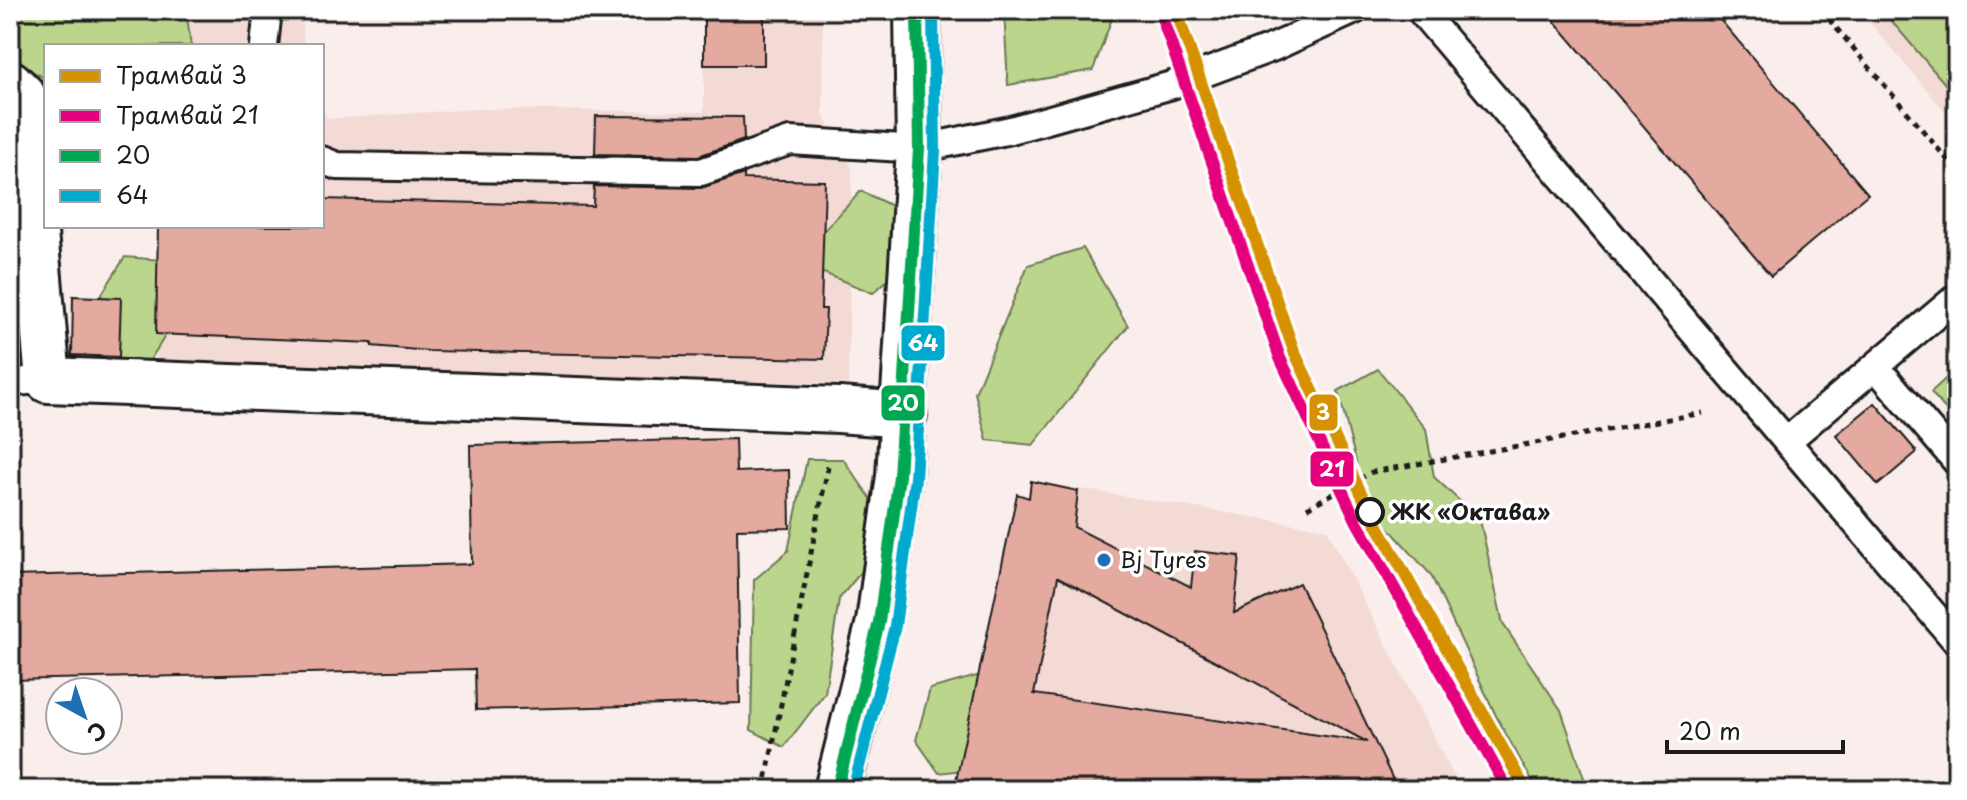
<svg xmlns="http://www.w3.org/2000/svg" width="1967" height="800" viewBox="0 0 1967 800" font-family="'Playpen Sans',sans-serif">
<style>
.built{fill:#f3dad5}
.green{fill:#bbd58c;stroke:#6c7854;stroke-width:2}
.building{fill:#e4aaa0;stroke:#1c1c1c;stroke-width:2;fill-rule:evenodd}
.lines{fill:none;stroke-linecap:round;stroke-linejoin:round}
.lane-casing{stroke:#1c1c1c;stroke-width:32}
.street-casing{stroke:#1c1c1c;stroke-width:50}
.path{stroke:#1c1c1c;stroke-width:5;stroke-dasharray:6 6;stroke-linecap:butt}
.lane{stroke:#fff;stroke-width:26}
.street{stroke:#fff;stroke-width:44}
.bus-1-casing{stroke:#fff;stroke-width:18}
.bus-2-casing{stroke:#fff;stroke-width:18}
.bus-1{stroke:#00a651;stroke-width:12}
.bus-2{stroke:#00a9ce;stroke-width:12}
.tram-1-casing{stroke:#fff;stroke-width:18}
.tram-2-casing{stroke:#fff;stroke-width:18}
.tram-1{stroke:#d69104;stroke-width:12}
.tram-2{stroke:#e5007d;stroke-width:12}
.stop-dot{fill:#fff;stroke:#1c1c1c;stroke-width:4}
.poi-dot{fill:#1f6fb2;stroke:#fff;stroke-width:3}
.labels{text-anchor:middle;stroke-width:7;stroke-linejoin:round;paint-order:stroke}
.stop-label{font-size:22px;font-weight:bold;fill:#1c1c1c;stroke:#fff;text-anchor:start}
.poi-label{font-size:22px;fill:#1c1c1c;stroke:#fff;text-anchor:start}
.line-badge{stroke:#fff;stroke-width:3}
.badge-label{font-size:22px;text-anchor:middle;font-weight:bold;fill:#fff}
</style>
<rect width="100%" height="100%" fill="#faeeec"/>
<filter id="ink" filterUnits="userSpaceOnUse"><feTurbulence type="fractalNoise" baseFrequency=".0125" numOctaves="2"/><feDisplacementMap in="SourceGraphic" scale="16" xChannelSelector="R" yChannelSelector="G"/><feConvolveMatrix kernelMatrix="1 2 1 2 8 2 1 2 1" color-interpolation-filters="sRGB"/></filter>
<g filter="url(#ink)">
<!-- built -->
<path class="built" d="M 113,10 L 302,10 L 304,46 L 113,46 Z
M 704,10 L 823,10 L 823,114 L 852,168 L 848,384 L 157,363 L 158,226 L 322,226 L 322,111 L 328,119 L 476,109 L 704,112 Z
M 1859,10 L 1957,10 L 1957,126 Z
M 1031,481 L 1327,529 L 1461,790 L 954,790 Z"/>
<!-- green -->
<path class="green" d="M 10,10 L 186,10 L 191,46 L 46,46 L 46,226 L 10,201 L 10,180 L 43,77 L 10,60 Z
M 1004,10 L 1115,10 L 1093,70 L 1008,85 Z
M 1882,10 L 1957,10 L 1957,98 Z
M 861,191 L 898,209 L 902,267 L 873,293 L 821,272 L 202,276 L 149,362 L 102,365 L 91,311 L 125,257 L 198,263 L 322,226 L 793,264 Z
M 1083,248 L 1128,326 L 1033,445 L 987,440 L 975,393 L 1028,265 Z
M 1378,369 L 1426,429 L 1434,477 L 1480,520 L 1503,624 L 1561,710 L 1588,790 L 1537,790 L 1497,718 L 1431,575 L 1367,504 L 1338,391 Z
M 1953,372 L 1957,376 L 1957,423 L 1931,392 Z
M 807,459 L 843,459 L 872,500 L 878,551 L 839,599 L 825,693 L 784,747 L 751,730 L 754,580 L 788,551 Z
M 984,674 L 987,767 L 939,773 L 916,740 L 930,689 Z"/>
<!-- building -->
<path class="building" d="M 704,10 L 764,10 L 764,65 L 704,65 Z
M 1545,10 L 1712,10 L 1868,194 L 1771,276 Z
M 596,116 L 743,117 L 744,140 L 698,156 L 595,154 Z
M 744,174 L 744,179 L 825,181 L 821,309 L 826,309 L 824,359 L 429,351 L 372,346 L 372,343 L 156,334 L 158,226 L 322,226 L 322,199 L 593,206 L 594,186 L 701,188 Z
M 73,296 L 121,298 L 119,357 L 72,355 Z
M 1875,403 L 1917,452 L 1878,485 L 1836,435 Z
M 735,439 L 736,472 L 789,470 L 790,528 L 737,529 L 740,703 L 476,710 L 475,669 L 10,680 L 10,576 L 472,564 L 470,445 Z
M 1031,481 L 1078,491 L 1074,527 L 1191,587 L 1195,551 L 1240,556 L 1234,613 L 1299,583 L 1398,790 L 954,790 L 1017,494 L 1029,498 ZM 1058,577 L 1176,640 L 1367,742 L 1034,694 Z"/>
<g class="lines">
<defs>
<path id="lane" d="M 1420,10 L 1957,642
M 264,46 L 268,10
M 322,160 L 337,166 L 701,172 L 790,141 L 919,149 L 1011,130 L 1172,85 L 1274,47 L 1355,10
M 1876,367 L 1957,462
M 10,382 L 48,380
M 1787,441 L 1957,297"/>
<path id="street" d="M 10,83 L 23,96 L 48,380 L 839,410 L 904,415
M 837,790 L 879,622 L 899,476 L 919,149 L 917,10"/>
</defs>
<!-- lane casing -->
<use href="#lane" class="lane-casing"/>
<!-- street casing -->
<use href="#street" class="street-casing"/>
<!-- path -->
<path class="path" d="M 1821,10 L 1957,171
M 1307,508 L 1372,472 L 1703,413
M 764,790 L 829,462"/>
<!-- lane -->
<use href="#lane" class="lane"/>
<!-- street -->
<use href="#street" class="street"/>
<defs>
<path id="bus-1" d="M 837,790 L 879,622 L 899,476 L 919,149 L 917,10"/>
<path id="bus-2" d="M 853,790 L 895,626 L 915,478 L 935,150 L 933,10"/>
</defs>
<!-- bus-1 casing -->
<use href="#bus-1" class="bus-1-casing"/>
<!-- bus-2 casing -->
<use href="#bus-2" class="bus-2-casing"/>
<!-- bus-1 -->
<use href="#bus-1" class="bus-1"/>
<!-- bus-2 -->
<use href="#bus-2" class="bus-2"/>
<defs>
<path id="tram-1" d="M 1176,10 L 1294,351 L 1370,512 L 1526,790"/>
<path id="tram-2" d="M 1161,15 L 1280,358 L 1356,520 L 1508,790"/>
</defs>
<!-- tram-1 casing -->
<use href="#tram-1" class="tram-1-casing"/>
<!-- tram-2 casing -->
<use href="#tram-2" class="tram-2-casing"/>
<!-- tram-1 -->
<use href="#tram-1" class="tram-1"/>
<!-- tram-2 -->
<use href="#tram-2" class="tram-2"/>
</g>
</g>
<!-- markers -->
<circle class="stop-dot" cx="1370" cy="512" r="13"/>
<circle class="poi-dot" cx="1104" cy="560" r="8"/>
<g class="labels">
<!-- stop labels -->
<g class="stop-label">
<text x="1391" y="520">ЖК «Октава»</text>
</g>
<!-- poi labels -->
<g class="poi-label">
<text x="1120" y="568">Bj Tyres</text>
</g>
</g>
<g class="line-badge">
<rect x="900" y="324" width="46" height="38" rx="8" fill="#00a9ce"/>
<rect x="880" y="384" width="46" height="38" rx="8" fill="#00a651"/>
<rect x="1308" y="393" width="31" height="39" rx="8" fill="#d69104"/>
<rect x="1309" y="450" width="46" height="38" rx="8" fill="#e5007d"/>
</g>
<g class="badge-label">
<text x="923" y="351">64</text>
<text x="903" y="411">20</text>
<text x="1323" y="420">3</text>
<text x="1332" y="477">21</text>
</g>
<!-- margin -->
<rect width="1967" height="800" fill="none" stroke="#fff" stroke-width="40"/>
<rect x="20" y="20" width="1927" height="760" fill="none" stroke="#1c1c1c" stroke-width="3" filter="url(#ink)"/>
<!-- legend -->
<rect x="44" y="44" width="280" height="184" fill="#ffffff" stroke="#a4a4a4" stroke-width="2"/>
<rect x="60" y="70" width="40" height="12" fill="#d69104" stroke="#a4a4a4" stroke-width="2"/>
<text x="116" y="84" font-size="24" fill="#1c1c1c">Трамвай 3</text>
<rect x="60" y="110" width="40" height="12" fill="#e5007d" stroke="#a4a4a4" stroke-width="2"/>
<text x="116" y="124" font-size="24" fill="#1c1c1c">Трамвай 21</text>
<rect x="60" y="150" width="40" height="12" fill="#00a651" stroke="#a4a4a4" stroke-width="2"/>
<text x="116" y="164" font-size="24" fill="#1c1c1c">20</text>
<rect x="60" y="190" width="40" height="12" fill="#00a9ce" stroke="#a4a4a4" stroke-width="2"/>
<text x="116" y="204" font-size="24" fill="#1c1c1c">64</text>
<!-- north arrow -->
<g transform="translate(84 716) rotate(140)"><circle r="38" fill="#ffffff" stroke="#a4a4a4" stroke-width="2"/>
<path d="M0-6L14 30L0 20L-14 30Z" fill="#1f6fb2"/>
<text y="-12" font-size="22" font-weight="bold" text-anchor="middle" fill="#1c1c1c">С</text>
</g>
<!-- scale -->
<path d="M1667 740v12h176v-12" fill="none" stroke="#1c1c1c" stroke-width="4"/>
<text x="1679" y="740" font-size="24" fill="#1c1c1c" stroke="#ffffff" stroke-width="6" paint-order="stroke">20 m</text>
</svg>
